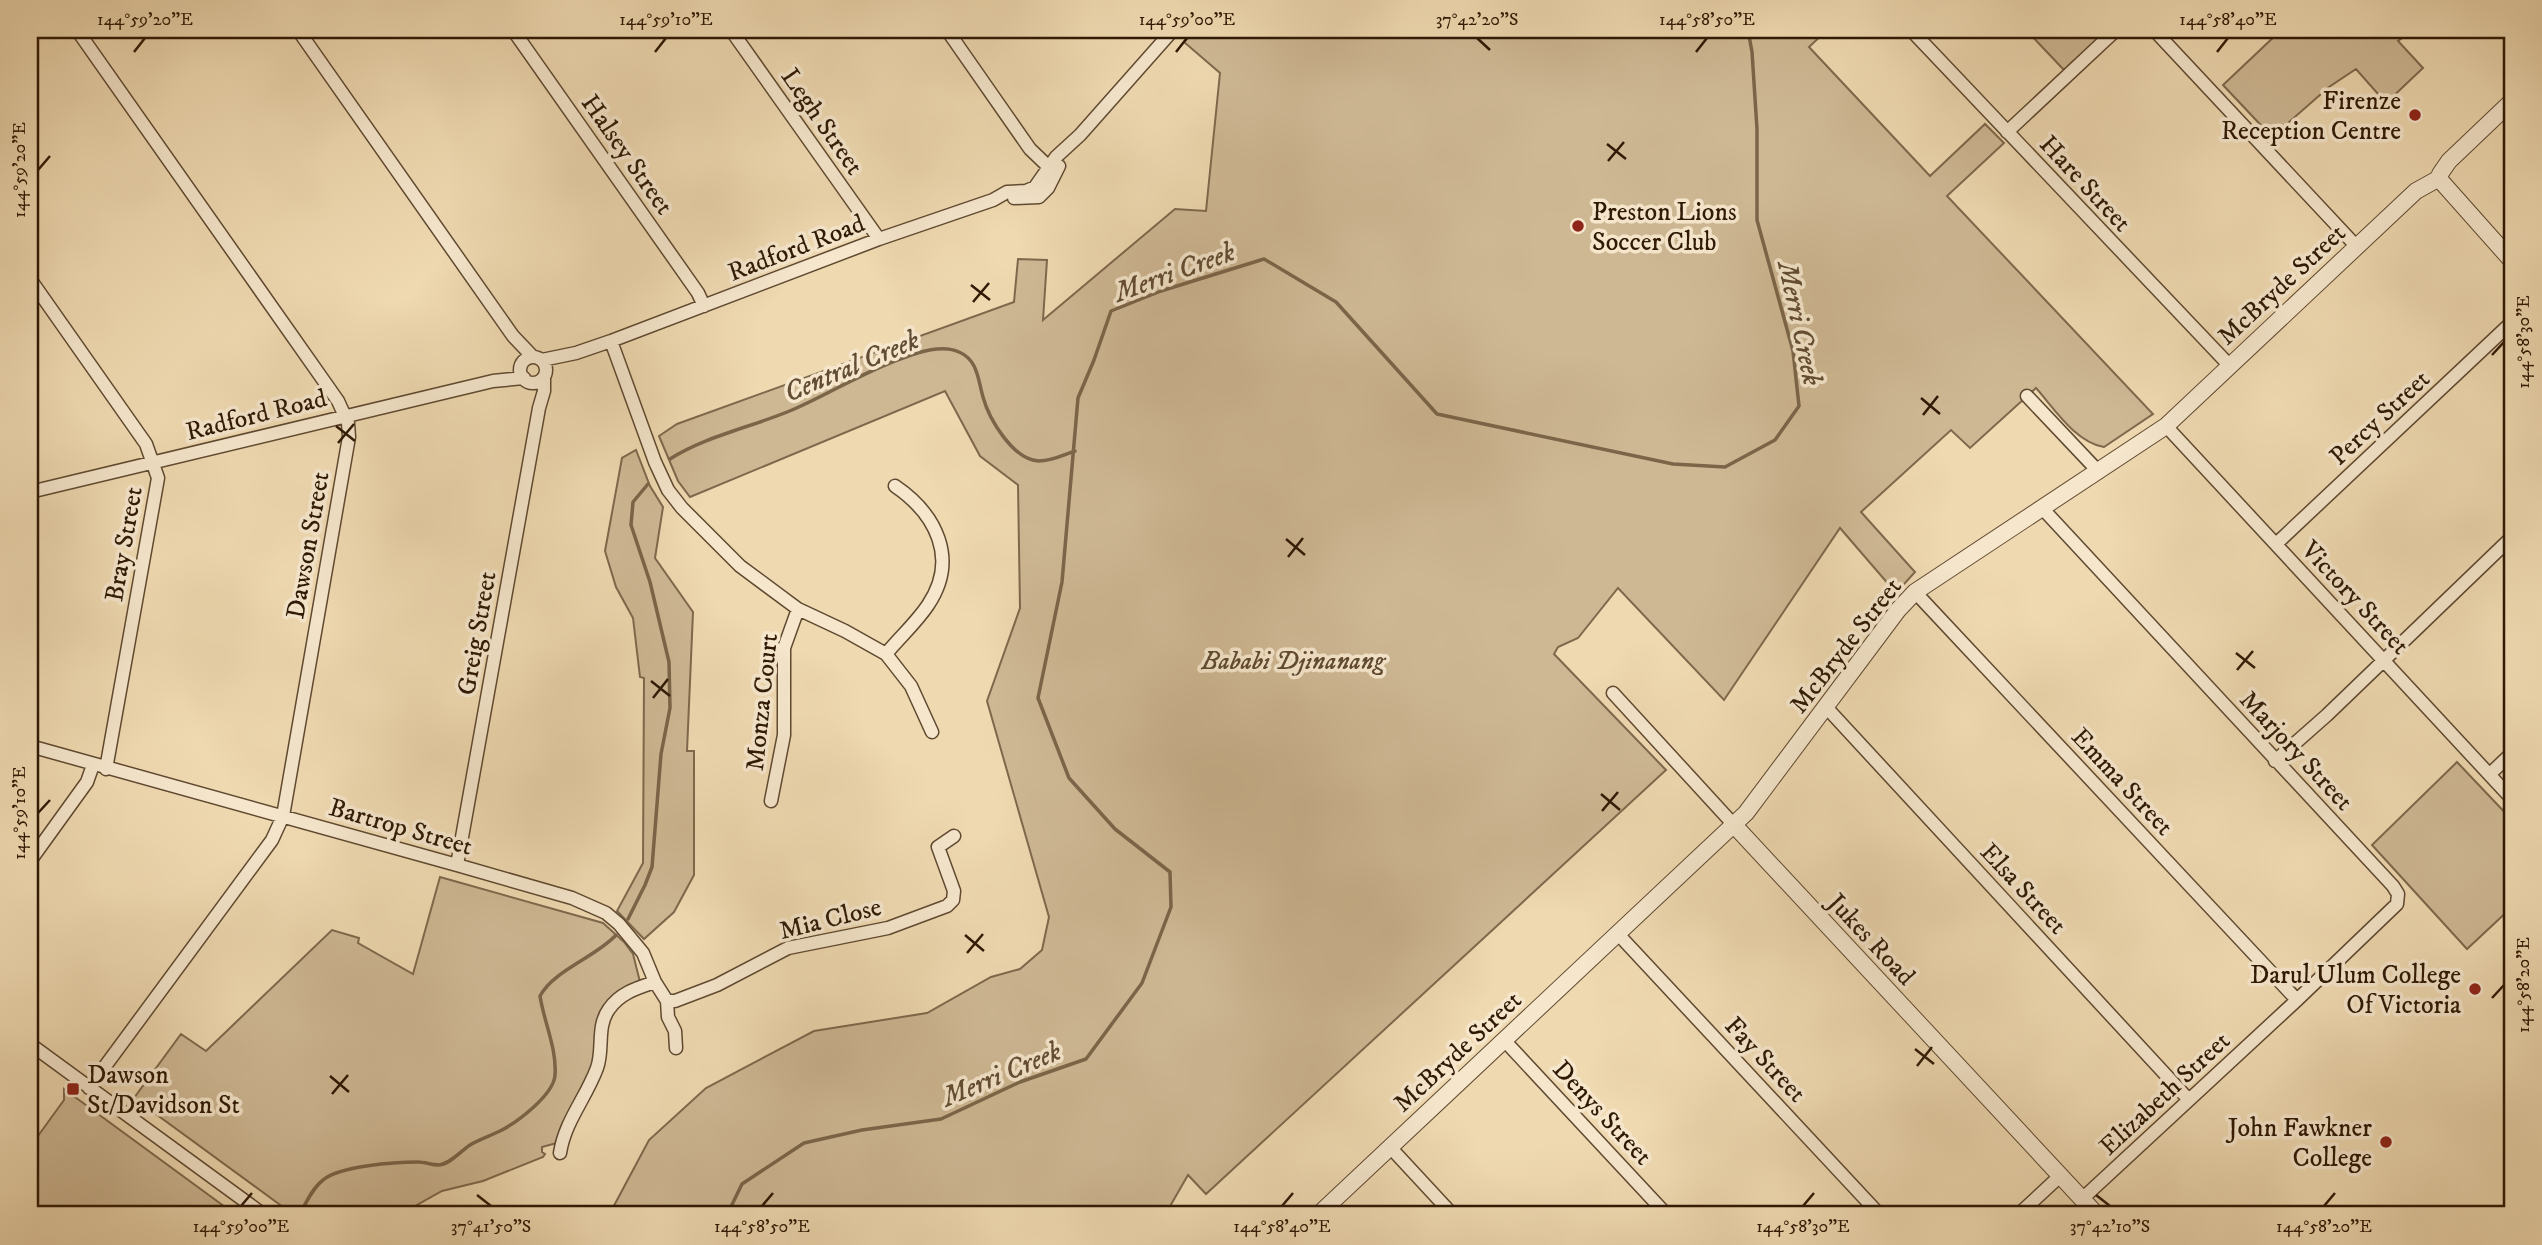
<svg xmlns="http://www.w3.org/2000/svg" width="2542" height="1245" viewBox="0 0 2542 1245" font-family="'IM FELL DW Pica',serif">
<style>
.green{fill:#ceb894;stroke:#7e684c;stroke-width:2}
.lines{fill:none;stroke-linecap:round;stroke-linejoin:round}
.stream{stroke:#7b6549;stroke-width:3.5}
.minor-casing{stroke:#5f4930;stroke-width:15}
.tertiary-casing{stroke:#5f4930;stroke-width:18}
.minor{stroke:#f5e6cc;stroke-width:12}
.tertiary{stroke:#f5e6cc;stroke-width:16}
.ticks{fill:none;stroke:#2f1905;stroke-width:2.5}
.poi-dot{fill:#8f2418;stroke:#f5e6cc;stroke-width:2.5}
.labels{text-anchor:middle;stroke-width:7;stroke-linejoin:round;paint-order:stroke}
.poi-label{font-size:26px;fill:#2f1905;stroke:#f5e6cc;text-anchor:end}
.street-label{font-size:26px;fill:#2f1905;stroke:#f5e6cc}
.park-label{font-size:26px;font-style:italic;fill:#5f4930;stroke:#f5e6cc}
.water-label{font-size:28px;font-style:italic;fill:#624c33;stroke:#f5e6cc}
.neatline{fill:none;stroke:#2f1905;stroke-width:2.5}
.ticks-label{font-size:18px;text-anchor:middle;fill:#2f1905}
</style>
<rect width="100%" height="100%" fill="#efd9b1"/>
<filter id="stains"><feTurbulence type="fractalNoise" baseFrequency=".00286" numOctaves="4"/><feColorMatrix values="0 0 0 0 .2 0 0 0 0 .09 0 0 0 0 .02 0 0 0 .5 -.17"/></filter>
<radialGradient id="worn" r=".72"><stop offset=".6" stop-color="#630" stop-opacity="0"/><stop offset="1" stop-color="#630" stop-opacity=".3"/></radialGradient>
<!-- green -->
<path class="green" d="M 1196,30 L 1827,30 L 1809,47 L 1930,176 L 1985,124 L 2004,143 L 1947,196 L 2153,414 L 2104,447 C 2075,442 2054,408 2036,388 L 1970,448 L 1951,430 L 1861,512 L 1915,572 L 1896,593 L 1840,528 L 1724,700 L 1618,588 L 1578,638 L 1558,647 L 1554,654 L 1666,770 L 1206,1194 L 1188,1175 L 1165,1215 L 609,1215 L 649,1140 L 706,1088 L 814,1031 L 927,1013 L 991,977 L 1020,969 L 1042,950 L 1049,917 L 987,701 L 1020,608 L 1018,485 L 980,456 L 945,391 L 690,497 L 678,481 L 659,436 L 677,424 L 1014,302 L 1018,259 L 1047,260 L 1043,320 L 1175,209 L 1206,211 L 1220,73 L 1184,42 Z
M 2026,30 L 2108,30 L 2064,70 Z
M 2276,30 L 2413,30 L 2398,41 L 2423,68 L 2386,103 L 2356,69 L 2329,87 L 2272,137 L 2223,85 L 2278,33 Z
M 636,450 L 650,486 L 663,507 L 655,558 L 693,612 L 687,751 L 694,751 L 694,875 L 674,912 L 644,939 L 617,911 L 643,863 L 644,678 L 640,677 L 633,618 L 616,587 L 605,551 L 622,458 Z
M 2457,762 L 2512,820 L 2512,907 L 2467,949 L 2372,845 Z
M 440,877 L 603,923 L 624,942 L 633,954 L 640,982 L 615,995 L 596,1058 L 557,1143 L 542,1147 L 542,1152 L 545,1154 L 543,1157 L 483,1181 L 442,1191 L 399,1215 L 285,1215 L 283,1207 L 134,1098 L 181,1034 L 206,1051 L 332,930 L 359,938 L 358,943 L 413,974 Z
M 64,1089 L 236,1215 L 30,1215 L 30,1147 L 64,1100 Z"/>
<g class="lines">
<!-- stream -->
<path class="stream" d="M 670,459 C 706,436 752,427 792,410 C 829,394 865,371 903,358 C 919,352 943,344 959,352 C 978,360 978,380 983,397 C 989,419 1013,460 1039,461 C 1052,461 1063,455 1075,451
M 628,919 L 645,885 L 652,867 L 661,754 L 670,708 L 669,662 L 650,582 L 631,525 L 633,502 L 648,484
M 299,1215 C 306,1204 312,1188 323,1180 C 339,1166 396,1162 418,1162 C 425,1162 432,1165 439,1165 C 450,1164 461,1151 470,1145 C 480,1139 490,1136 500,1131 C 516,1123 554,1095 555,1075 C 557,1049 544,1022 540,996 C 554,970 596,957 616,935
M 727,1215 L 742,1184 L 804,1143 L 862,1130 L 941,1119 L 1020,1082 L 1086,1059 L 1142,983 L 1171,907 L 1170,872 L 1115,829 L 1069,778 L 1038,698 L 1062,582 L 1078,398 L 1094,360 L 1111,311 L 1161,291 L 1264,259 L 1336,302 L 1437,414 L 1673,464 L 1725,467 L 1775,440 L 1799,406 L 1793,351 L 1757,220 L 1757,129 L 1752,52 L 1748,30"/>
<defs>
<path id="minor" d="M 77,30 L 338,401 L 348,423 L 349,437 L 283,816 L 272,840 L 89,1088
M 298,30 L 513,336 L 533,357
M 513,30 L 698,293 L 704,306
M 731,30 L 879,239
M 947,30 L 1030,149 L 1055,173
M 1911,30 L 2230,366
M 2154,30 L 2357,247
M 2007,132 L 2116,30
M 1014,198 L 1039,197 L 1048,188 L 1059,166
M 30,279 L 146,444 L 158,478 L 106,769
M 611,341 L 655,462 L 668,490 L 682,508 L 740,566 L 798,609 L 845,631 L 886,654 L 911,686 L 932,732
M520 370a13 13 0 1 1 26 0a13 13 0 1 1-26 0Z
M 542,360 L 576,353 L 611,341 L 879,239 L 993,200 L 1007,192 L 1026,191 L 1035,187 L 1056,157 L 1080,135 L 1173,30
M 2027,396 L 2097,470
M 2166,426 L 2512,799
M 30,492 L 493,381 L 524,378
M 2042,508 L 2393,886 L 2398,894 L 2397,904 L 2297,1000 L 2082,1199
M 2276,544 L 2512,322
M 1915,592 L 2297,1000
M 886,654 C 899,638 916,623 928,605 C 959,559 936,514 895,486
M 1613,693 L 1734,825
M 1826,707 L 2189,1100
M 30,746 L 457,865 L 572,898 L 606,913 L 619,924 L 643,953 L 655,982 L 667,1001 L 668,1017 L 675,1031 L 676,1048
M 2275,761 L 2327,715 L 2512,537
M 2490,774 L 2512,753
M 771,801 L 784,735 L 784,648 L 798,609
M 30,861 L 87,782 L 93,765
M 457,865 L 539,408 L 544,391 L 544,378
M 1618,934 L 1880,1215
M 667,1001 L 675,1001 L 717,985 L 788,948 L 888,928 L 947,906 L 953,900 L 954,891 L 938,847 L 954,836
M 1504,1040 L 1667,1215
M 30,1044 L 264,1215
M 1390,1147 L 1453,1215
M 560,1153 C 565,1121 586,1098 597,1068 C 604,1049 596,1027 609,1009 C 620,993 637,988 655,982
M 2018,1215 L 2060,1176"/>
<path id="tertiary" d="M 2440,180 L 2512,261
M 1734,825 L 2097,1215
M 1318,1215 L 1746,813 L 1898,610 L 1915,592 L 2166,426 L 2416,191 L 2434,181 L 2440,180 L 2440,174 L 2449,161 L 2512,101"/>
</defs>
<!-- minor casing -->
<use href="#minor" class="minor-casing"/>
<!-- tertiary casing -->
<use href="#tertiary" class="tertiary-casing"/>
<!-- minor -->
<use href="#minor" class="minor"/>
<!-- tertiary -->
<use href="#tertiary" class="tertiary"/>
</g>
<!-- ticks -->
<path class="ticks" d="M 1477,38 L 1490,50M 134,52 L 145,38M 655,52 L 666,38M 1176,52 L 1187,38M 1696,52 L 1707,38M 2217,52 L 2228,38M 1607,144 L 1626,159M 1608,161 L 1624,142M 38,170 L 50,156M 971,285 L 990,300M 973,302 L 989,283M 2492,355 L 2504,342M 1921,398 L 1940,414M 1923,415 L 1938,396M 336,426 L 355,441M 338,443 L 354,424M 1286,539 L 1305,555M 1288,557 L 1303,538M 2236,653 L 2255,668M 2237,670 L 2253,651M 651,681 L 670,696M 653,698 L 668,679M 1601,794 L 1620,810M 1602,811 L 1618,792M 38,813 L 50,800M 965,935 L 984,951M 967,953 L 983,934M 2492,998 L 2504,985M 1915,1049 L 1934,1064M 1917,1066 L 1932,1047M 330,1076 L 349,1092M 332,1094 L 348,1075M 477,1195 L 491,1206M 2096,1195 L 2110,1206M 241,1206 L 252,1193M 762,1206 L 773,1193M 1282,1206 L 1293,1193M 1803,1206 L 1814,1193M 2324,1206 L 2335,1193"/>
<!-- markers -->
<g class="poi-dot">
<circle cx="2415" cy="115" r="7"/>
<circle cx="1578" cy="226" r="7"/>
<circle cx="2475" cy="989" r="7"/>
<rect x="66" y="1082" width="14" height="14" rx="3.5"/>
<circle cx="2386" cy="1142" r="7"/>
</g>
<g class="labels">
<!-- poi labels -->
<g class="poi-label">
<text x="2401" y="109">Firenze<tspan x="2401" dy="30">Reception Centre</tspan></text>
<text x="1592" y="220" text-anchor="start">Preston Lions<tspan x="1592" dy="30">Soccer Club</tspan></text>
<text x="2461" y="983">Darul Ulum College<tspan x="2461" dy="30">Of Victoria</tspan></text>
<text x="87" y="1083" text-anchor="start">Dawson<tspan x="87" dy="30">St/Davidson St</tspan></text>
<text x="2372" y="1136">John Fawkner<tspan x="2372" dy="30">College</tspan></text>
</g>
<!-- street labels -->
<g class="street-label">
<text transform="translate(823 121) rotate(55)" y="9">Legh Street</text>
<text transform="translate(628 154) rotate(55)" y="9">Halsey Street</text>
<text transform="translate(2086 183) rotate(47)" y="9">Hare Street</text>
<text transform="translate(796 247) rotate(-21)" y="9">Radford Road</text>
<text transform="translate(2281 284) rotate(-43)" y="9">McBryde Street</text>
<text transform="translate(256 414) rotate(-14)" y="9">Radford Road</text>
<text transform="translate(2379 417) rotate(-43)" y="9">Percy Street</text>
<text transform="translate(123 544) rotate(-80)" y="9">Bray Street</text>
<text transform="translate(307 545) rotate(-80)" y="9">Dawson Street</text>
<text transform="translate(2356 597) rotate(47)" y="9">Victory Street</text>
<text transform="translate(476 633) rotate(-80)" y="9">Greig Street</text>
<text transform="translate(1845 645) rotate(-52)" y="9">McBryde Street</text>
<text transform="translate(761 702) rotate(-84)" y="9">Monza Court</text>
<text transform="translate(2297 750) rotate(47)" y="9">Marjory Street</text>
<text transform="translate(2123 781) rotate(47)" y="9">Emma Street</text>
<text transform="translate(401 826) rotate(16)" y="9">Bartrop Street</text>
<text transform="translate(2024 888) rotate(47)" y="9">Elsa Street</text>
<text transform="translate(830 918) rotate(-14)" y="9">Mia Close</text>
<text transform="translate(1872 939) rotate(47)" y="9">Jukes Road</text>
<text transform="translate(1457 1051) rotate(-43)" y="9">McBryde Street</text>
<text transform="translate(1766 1059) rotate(47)" y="9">Fay Street</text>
<text transform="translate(2164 1093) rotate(-43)" y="9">Elizabeth Street</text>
<text transform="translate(1603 1112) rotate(47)" y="9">Denys Street</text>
</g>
<!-- park labels -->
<g class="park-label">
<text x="1293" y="669">Bababi Djinanang</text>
</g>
<!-- water labels -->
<g class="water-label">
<text transform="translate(1174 271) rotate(-20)" y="10">Merri Creek</text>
<text transform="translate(1801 323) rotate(78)" y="10">Merri Creek</text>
<text transform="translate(851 365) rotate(-23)" y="10">Central Creek</text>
<text transform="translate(1001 1073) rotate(-23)" y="10">Merri Creek</text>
</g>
</g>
<!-- margin -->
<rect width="2542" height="1245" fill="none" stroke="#efd9b1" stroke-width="77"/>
<rect x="38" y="38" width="2466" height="1168" class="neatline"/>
<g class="ticks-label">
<text x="145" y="25">144°59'20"E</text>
<text x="666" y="25">144°59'10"E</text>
<text x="1187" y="25">144°59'00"E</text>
<text x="1477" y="25">37°42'20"S</text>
<text x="1707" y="25">144°58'50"E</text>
<text x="2228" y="25">144°58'40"E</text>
<text transform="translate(19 170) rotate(-90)" y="6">144°59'20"E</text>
<text transform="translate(2523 342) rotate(-90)" y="6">144°58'30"E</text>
<text transform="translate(19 813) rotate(-90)" y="6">144°59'10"E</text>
<text transform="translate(2523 985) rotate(-90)" y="6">144°58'20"E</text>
<text x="241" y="1232">144°59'00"E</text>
<text x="491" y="1232">37°41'50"S</text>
<text x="762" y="1232">144°58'50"E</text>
<text x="1282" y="1232">144°58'40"E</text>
<text x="1803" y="1232">144°58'30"E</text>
<text x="2110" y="1232">37°42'10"S</text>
<text x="2324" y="1232">144°58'20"E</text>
</g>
<rect width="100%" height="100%" filter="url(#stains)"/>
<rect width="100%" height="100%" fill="url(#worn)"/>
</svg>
